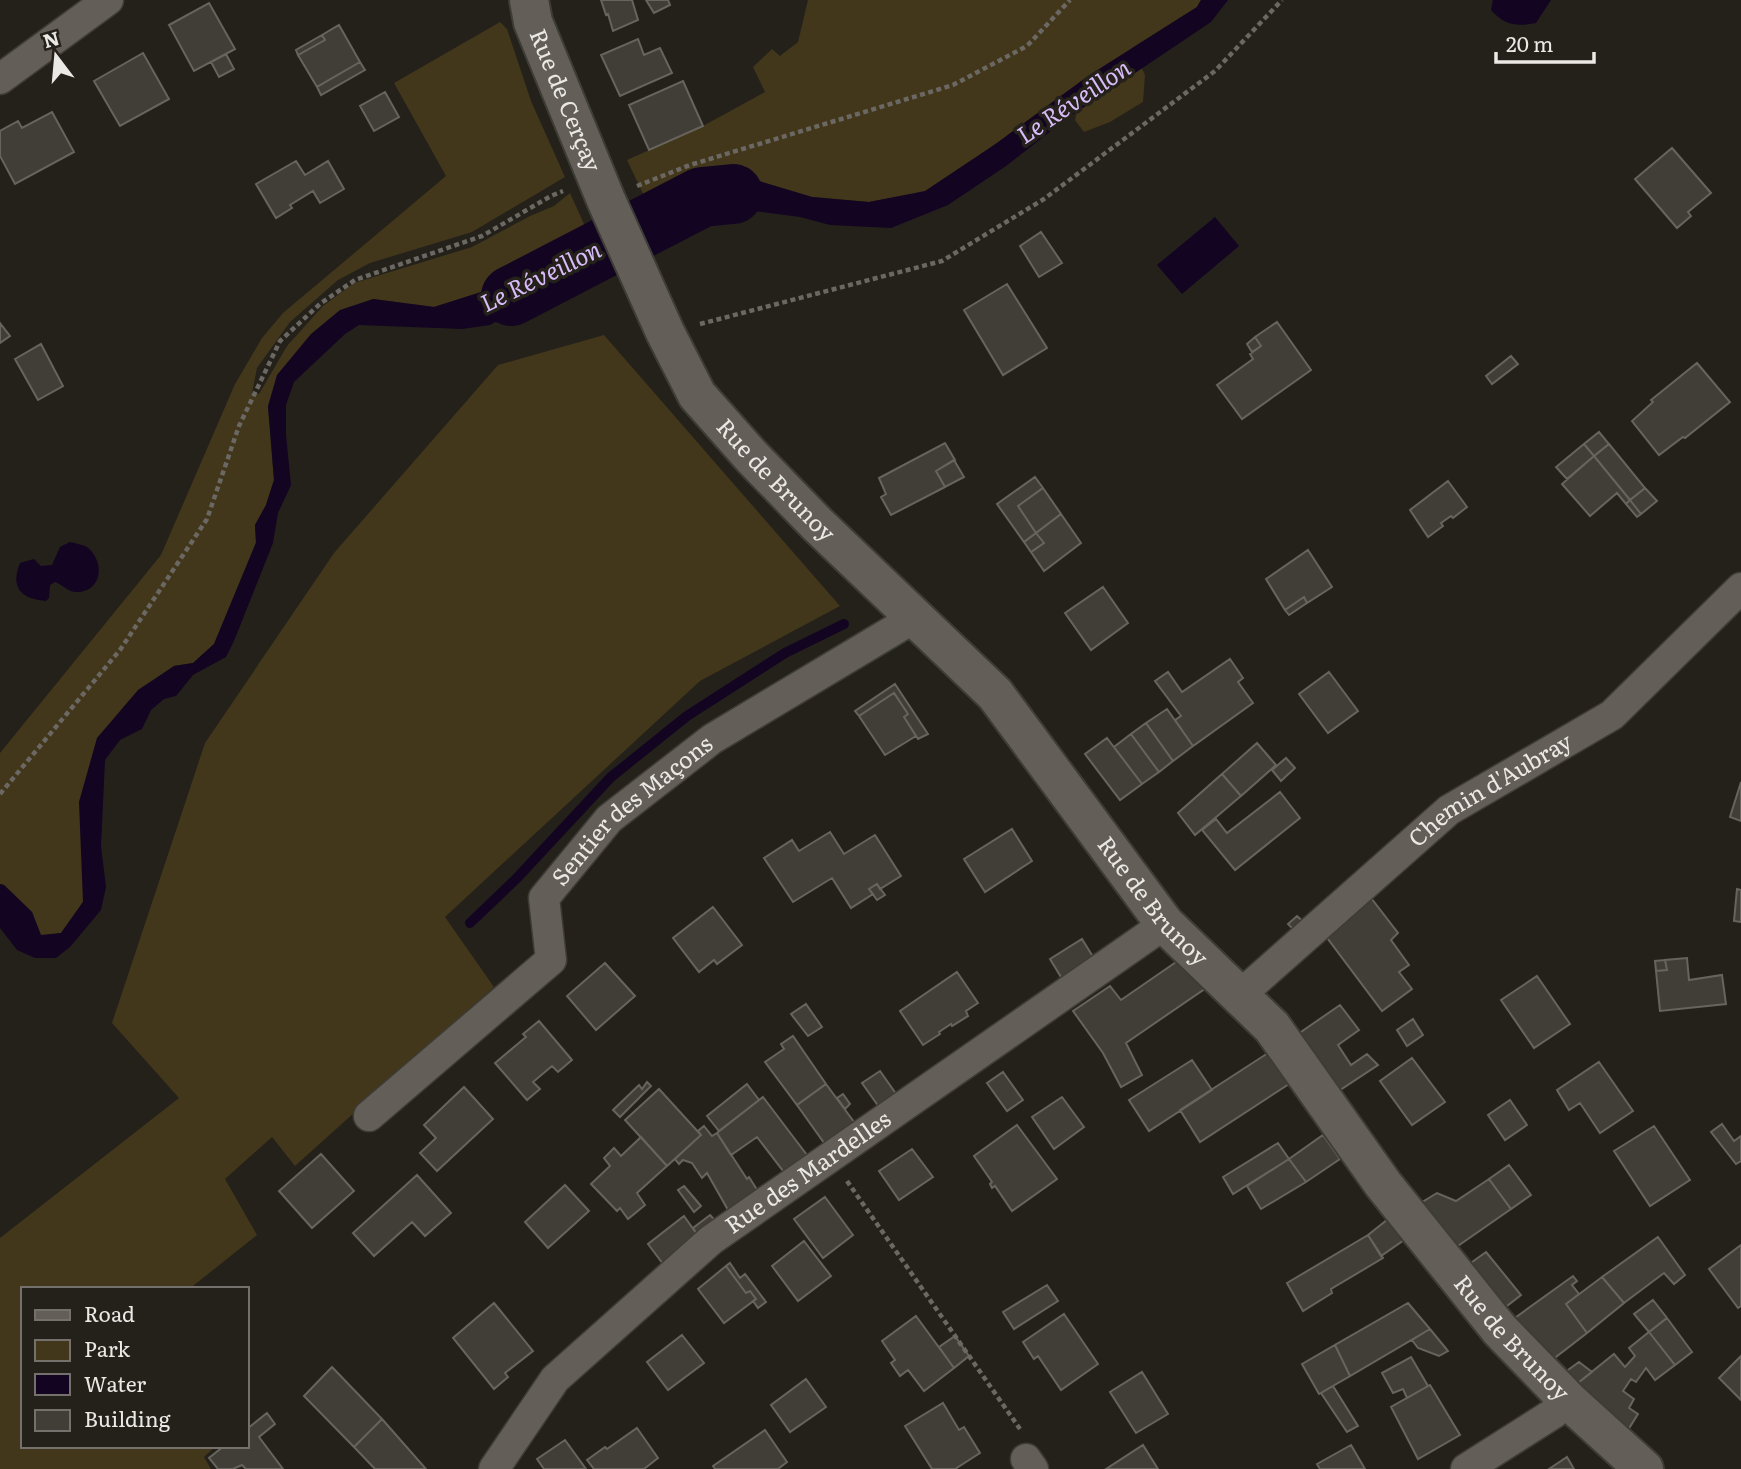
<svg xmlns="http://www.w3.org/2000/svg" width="1741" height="1469" viewBox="0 0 1741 1469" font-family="Literata,serif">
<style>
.green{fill:#42361b}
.water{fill:#130421}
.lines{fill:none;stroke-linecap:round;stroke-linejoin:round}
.stream{stroke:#130421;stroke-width:10}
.river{stroke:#130421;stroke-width:60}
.building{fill:#413e37;stroke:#67645d;stroke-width:2}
.minor-casing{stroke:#3e3c37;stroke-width:33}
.tertiary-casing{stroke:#3e3c37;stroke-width:42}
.path{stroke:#6b6863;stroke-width:4.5;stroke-dasharray:5 3.5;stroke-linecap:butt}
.minor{stroke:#635f58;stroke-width:30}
.tertiary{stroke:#635f58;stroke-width:38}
.labels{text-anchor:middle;stroke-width:7;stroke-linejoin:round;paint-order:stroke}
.street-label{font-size:23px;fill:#ebe9e5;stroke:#24211b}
.water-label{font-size:24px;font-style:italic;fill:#d9bbfa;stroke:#24211b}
</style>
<rect width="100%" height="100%" fill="#24211b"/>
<!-- green -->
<path class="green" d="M 808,0 L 1201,0 L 1197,7 L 1132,48 L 1145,75 L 1143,102 L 1110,122 L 1084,132 L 1075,120 L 1079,102 L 1069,90 L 990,148 L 958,194 L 901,196 L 869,202 L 812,197 L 752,179 L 666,201 L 654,217 L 627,160 L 703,126 L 765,92 L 753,67 L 772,49 L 780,56 L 798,42 Z
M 500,22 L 507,29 L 531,101 L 565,177 L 472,232 L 370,263 L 338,280 L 290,322 L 257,368 L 252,393 L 259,394 L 287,346 L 323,306 L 354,283 L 472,247 L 530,216 L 554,206 L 570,193 L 589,235 L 578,240 L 581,249 L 497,287 L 434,307 L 373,299 L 268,406 L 274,480 L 266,505 L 255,525 L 256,542 L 214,644 L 193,663 L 174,666 L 97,738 L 83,902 L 61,933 L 41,936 L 32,912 L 4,885 L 0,884 L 0,753 L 161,555 L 235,384 L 262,338 L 283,313 L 446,176 L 394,83 Z
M 604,335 L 840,606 L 700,681 L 445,917 L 494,987 L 295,1166 L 272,1137 L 225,1179 L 257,1235 L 193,1286 L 195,1289 L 23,1289 L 23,1446 L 216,1446 L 204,1457 L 211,1469 L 0,1469 L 0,1238 L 179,1098 L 112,1023 L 205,743 L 334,553 L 498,365 Z"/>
<!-- water -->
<path class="water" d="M 1201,0 L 1228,0 L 1211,22 L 1065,120 L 1006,166 L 948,205 L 891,228 L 830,225 L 800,217 L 718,206 L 698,208 L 683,219 L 660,229 L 654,217 L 666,201 L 696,187 L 752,179 L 812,197 L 869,202 L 925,191 L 997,143 L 1088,76 L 1197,7 Z
M 1493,0 L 1551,0 L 1536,23 C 1517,27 1504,25 1491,10 Z
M 1215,217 L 1239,246 L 1182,294 L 1157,265 Z
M 581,249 L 588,267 L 490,325 L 462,329 L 359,325 L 345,334 L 294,382 L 286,405 L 286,435 L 291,485 L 278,513 L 273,543 L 234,641 L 226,657 L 193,675 L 176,696 L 164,699 L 151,710 L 142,729 L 120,740 L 105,760 L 101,846 L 106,887 L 101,910 L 70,947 L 56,958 L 35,958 L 17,950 L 0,928 L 0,884 L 4,885 L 32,912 L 41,935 L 61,933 L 83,902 L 79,802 L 97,738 L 138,690 L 174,666 L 193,663 L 214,644 L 256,543 L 255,525 L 266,505 L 274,480 L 268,406 L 277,375 L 311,334 L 340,310 L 373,299 L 434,307 L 497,287 Z
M 70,542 C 75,543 83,545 87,547 C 106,562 102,593 75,592 C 67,591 63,585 55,582 L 50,585 L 49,598 L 46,601 C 21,599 10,588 20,563 L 34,559 L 41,566 L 52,565 L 60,547 Z"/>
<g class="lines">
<!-- stream -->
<path class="stream" d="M 470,923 L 516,879 L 611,777 L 687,716 L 785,653 L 844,624"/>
<!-- river -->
<path class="river" d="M 511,296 L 702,197 L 733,194"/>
</g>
<!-- building -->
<path class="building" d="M 601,0 L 632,0 L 638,20 L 613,31 L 608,14 L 606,15 Z
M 646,0 L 668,0 L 670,5 L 654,13 Z
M 209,3 L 235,49 L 194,71 L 169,25 Z
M 339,25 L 360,62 L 317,87 L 298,55 L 325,40 L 322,35 Z
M 322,35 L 325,40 L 298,55 L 296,50 Z
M 638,39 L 644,55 L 660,48 L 672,73 L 620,96 L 601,55 Z
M 143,53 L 169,99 L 120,126 L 94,81 Z
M 226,54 L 234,69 L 219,77 L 211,62 Z
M 360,62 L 365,70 L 321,95 L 317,87 Z
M 683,81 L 703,126 L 649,150 L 629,105 Z
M 385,92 L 399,117 L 374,131 L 360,106 Z
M 52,112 L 74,152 L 15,184 L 0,156 L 0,131 L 18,121 L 22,128 Z
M 1672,148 L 1711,193 L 1688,212 L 1691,216 L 1677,228 L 1635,179 Z
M 296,161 L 305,175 L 328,161 L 344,189 L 320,203 L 313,191 L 290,205 L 292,208 L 276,218 L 256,184 Z
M 1041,232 L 1062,263 L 1039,277 L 1020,246 Z
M 1007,284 L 1047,348 L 1003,375 L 964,310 Z
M 1277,322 L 1311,370 L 1242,419 L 1217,385 L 1253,359 L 1250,354 L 1261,346 L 1255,337 Z
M 0,323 L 10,336 L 0,343 Z
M 1255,337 L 1261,346 L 1252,352 L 1247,344 Z
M 41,344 L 63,386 L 38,400 L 15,359 Z
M 1511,356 L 1518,364 L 1492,384 L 1486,376 Z
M 1697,363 L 1730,402 L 1685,438 L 1683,437 L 1659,455 L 1632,421 L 1653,402 L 1651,400 Z
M 1599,432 L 1609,444 L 1594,456 L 1584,444 Z
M 945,443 L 955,460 L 936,471 L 945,487 L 891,515 L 881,497 L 886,494 L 879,478 Z
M 1584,444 L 1594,456 L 1567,479 L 1556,467 Z
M 1609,444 L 1645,488 L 1630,500 L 1594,456 Z
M 1594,456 L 1630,500 L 1626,504 L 1617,493 L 1590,516 L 1562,484 Z
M 954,460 L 964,477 L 945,487 L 936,471 Z
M 1035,477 L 1043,488 L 1018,506 L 1036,533 L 1024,542 L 997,504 Z
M 1448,481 L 1467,507 L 1453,518 L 1451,516 L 1441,523 L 1443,526 L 1428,537 L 1410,510 Z
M 1043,488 L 1061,514 L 1036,533 L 1018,506 Z
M 1645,488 L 1657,501 L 1641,514 L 1630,500 Z
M 1630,500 L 1641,514 L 1637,517 L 1626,504 Z
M 1061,514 L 1081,543 L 1044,571 L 1031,552 L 1044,543 L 1036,533 Z
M 1036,533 L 1044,543 L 1031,552 L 1024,542 Z
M 1308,550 L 1332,587 L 1307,603 L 1304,597 L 1285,610 L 1266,579 Z
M 1103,587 L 1128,623 L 1091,650 L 1065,613 Z
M 1304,597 L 1307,603 L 1289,615 L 1285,610 Z
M 1230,659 L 1243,678 L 1238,682 L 1253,703 L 1193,746 L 1175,720 L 1181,716 L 1155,681 L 1168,672 L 1182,692 Z
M 1329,672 L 1358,711 L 1328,733 L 1299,694 Z
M 895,684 L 928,734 L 918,739 L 904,717 L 908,714 L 894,693 L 859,716 L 855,711 Z
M 894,693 L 908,714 L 904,717 L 916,736 L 885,755 L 859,716 Z
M 1167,709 L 1193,746 L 1173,761 L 1146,723 Z
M 1146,723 L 1173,761 L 1159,772 L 1131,734 Z
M 1131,734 L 1159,772 L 1142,784 L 1114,747 Z
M 1107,738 L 1142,784 L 1120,800 L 1085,754 Z
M 1257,743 L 1276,765 L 1241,796 L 1222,774 Z
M 1286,758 L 1295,768 L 1281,781 L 1272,770 Z
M 1222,774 L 1241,796 L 1195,835 L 1178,813 Z
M 1741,782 L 1741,821 L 1730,817 Z
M 1280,792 L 1300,818 L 1235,870 L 1202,830 L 1216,819 L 1227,833 Z
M 1012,829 L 1032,861 L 985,892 L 964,859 Z
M 830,832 L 844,854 L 875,835 L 901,876 L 880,889 L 877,884 L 869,889 L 873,894 L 851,908 L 832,878 L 793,902 L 764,858 L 792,840 L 799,851 Z
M 877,884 L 885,895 L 877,900 L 869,889 Z
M 1737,889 L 1741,890 L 1741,922 L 1734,921 Z
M 1368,894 L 1398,933 L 1391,940 L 1409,965 L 1399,972 L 1412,989 L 1382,1011 L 1325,935 Z
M 713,907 L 742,945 L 717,964 L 714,960 L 699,972 L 673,938 Z
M 1297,916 L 1309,927 L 1299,935 L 1288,924 Z
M 1082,939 L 1095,960 L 1064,982 L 1050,959 Z
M 1687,958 L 1689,980 L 1722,975 L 1726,1004 L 1660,1011 L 1656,971 L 1667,970 L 1665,960 Z
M 1179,960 L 1206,988 L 1126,1043 L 1142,1075 L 1121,1087 L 1103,1053 L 1073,1011 L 1110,986 L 1121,1000 Z
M 1665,960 L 1667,970 L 1656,971 L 1655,961 Z
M 605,963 L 635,996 L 596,1030 L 567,996 Z
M 957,972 L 978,1003 L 966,1011 L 968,1016 L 952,1026 L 951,1024 L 939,1032 L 940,1034 L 923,1045 L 900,1011 Z
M 1537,976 L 1570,1024 L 1534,1048 L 1501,1000 Z
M 806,1004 L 822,1027 L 808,1036 L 791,1014 Z
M 1340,1005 L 1359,1030 L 1338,1045 L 1351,1065 L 1367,1054 L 1378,1065 L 1337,1092 L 1298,1034 Z
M 1413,1019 L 1423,1035 L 1407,1046 L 1397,1030 Z
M 539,1021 L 572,1060 L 558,1072 L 552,1066 L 533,1082 L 540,1089 L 527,1100 L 495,1063 L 526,1037 L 523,1034 Z
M 793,1036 L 826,1084 L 797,1105 L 765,1062 L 784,1049 L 781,1044 Z
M 1268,1053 L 1289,1084 L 1200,1142 L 1180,1110 Z
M 1412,1058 L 1445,1102 L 1412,1125 L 1380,1081 Z
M 1192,1060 L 1212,1090 L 1149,1131 L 1129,1100 Z
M 1599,1062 L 1633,1111 L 1600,1133 L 1580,1103 L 1569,1110 L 1557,1090 Z
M 880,1071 L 899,1098 L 881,1110 L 862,1083 Z
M 1003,1072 L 1023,1100 L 1007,1111 L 987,1083 Z
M 647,1082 L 651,1086 L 620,1117 L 613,1110 L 639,1085 L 642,1089 Z
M 747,1084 L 759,1100 L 719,1131 L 707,1116 Z
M 826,1084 L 857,1126 L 827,1147 L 797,1105 Z
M 464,1087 L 493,1119 L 437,1171 L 420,1153 L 436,1138 L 424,1125 Z
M 659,1089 L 701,1135 L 667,1166 L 625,1120 Z
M 843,1094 L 850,1104 L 845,1109 L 837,1098 Z
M 763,1097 L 810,1159 L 787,1176 L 757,1137 L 731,1155 L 717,1133 Z
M 1062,1097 L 1084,1127 L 1054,1149 L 1032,1117 Z
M 1510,1100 L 1527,1125 L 1505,1140 L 1488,1115 Z
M 1722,1124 L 1734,1141 L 1741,1136 L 1741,1161 L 1736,1164 L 1711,1132 Z
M 1017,1125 L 1057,1179 L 1012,1211 L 995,1186 L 992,1188 L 990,1184 L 992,1182 L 974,1156 Z
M 704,1126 L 712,1136 L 717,1133 L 747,1179 L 749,1177 L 761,1196 L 732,1217 L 707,1173 L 702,1178 L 692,1163 L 683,1160 L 679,1164 L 675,1159 L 701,1135 L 698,1131 Z
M 1654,1126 L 1690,1180 L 1650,1206 L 1614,1151 Z
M 1323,1135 L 1340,1159 L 1306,1182 L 1289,1159 Z
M 641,1137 L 667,1166 L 637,1193 L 645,1205 L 628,1219 L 620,1208 L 617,1211 L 591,1184 L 610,1166 L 604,1158 L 614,1148 L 621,1156 Z
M 1278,1143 L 1289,1159 L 1233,1194 L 1223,1177 Z
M 912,1149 L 933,1177 L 899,1200 L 879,1171 Z
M 321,1154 L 354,1191 L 312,1228 L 279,1191 Z
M 1289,1159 L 1306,1182 L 1261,1209 L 1247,1186 Z
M 1509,1165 L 1531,1195 L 1511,1209 L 1489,1179 Z
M 417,1175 L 451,1213 L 425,1236 L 412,1222 L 374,1256 L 353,1233 Z
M 1489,1179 L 1511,1209 L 1455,1248 L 1419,1204 L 1437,1193 L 1456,1201 Z
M 565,1185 L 589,1211 L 548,1248 L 525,1222 Z
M 684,1186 L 701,1206 L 694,1212 L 678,1190 Z
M 825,1197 L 853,1235 L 823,1258 L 794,1219 Z
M 710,1215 L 720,1226 L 701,1240 L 693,1228 Z
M 684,1216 L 701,1240 L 663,1264 L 648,1244 Z
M 1387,1220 L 1404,1240 L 1381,1256 L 1368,1235 Z
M 1368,1235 L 1383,1258 L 1331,1289 L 1332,1293 L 1303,1311 L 1287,1283 Z
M 1658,1237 L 1685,1275 L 1674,1284 L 1664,1273 L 1624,1303 L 1602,1277 Z
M 804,1241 L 831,1276 L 798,1301 L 772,1266 Z
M 1741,1245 L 1741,1306 L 1738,1308 L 1709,1269 Z
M 1486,1252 L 1521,1295 L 1503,1309 L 1468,1265 Z
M 730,1263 L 740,1278 L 745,1274 L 766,1302 L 758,1308 L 753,1301 L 756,1299 L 750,1291 L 746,1293 L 726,1266 Z
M 726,1266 L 746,1293 L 750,1291 L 756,1299 L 724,1323 L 698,1289 Z
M 1573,1276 L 1577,1281 L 1572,1285 L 1579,1294 L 1566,1304 L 1587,1333 L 1548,1363 L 1512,1320 Z
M 1602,1277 L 1624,1303 L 1587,1333 L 1566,1304 Z
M 1047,1285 L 1058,1301 L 1014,1329 L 1003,1312 Z
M 1653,1300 L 1667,1318 L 1649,1332 L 1634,1314 Z
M 494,1303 L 533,1351 L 505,1373 L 508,1377 L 494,1389 L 453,1338 Z
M 1408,1303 L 1430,1329 L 1350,1376 L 1335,1345 Z
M 1064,1314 L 1098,1364 L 1061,1390 L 1038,1356 L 1034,1359 L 1023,1342 Z
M 916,1316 L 954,1368 L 924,1391 L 908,1370 L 900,1376 L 891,1363 L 895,1360 L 882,1341 Z
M 1667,1318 L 1692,1352 L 1675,1365 L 1649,1332 Z
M 1430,1329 L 1448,1351 L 1439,1356 L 1418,1348 L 1412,1340 Z
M 1649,1332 L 1675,1365 L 1655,1380 L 1646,1368 L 1636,1382 L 1631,1379 L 1623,1391 L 1634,1399 L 1629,1408 L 1638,1414 L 1628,1430 L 1573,1387 L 1614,1354 L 1625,1367 L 1635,1356 L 1629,1348 Z
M 682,1335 L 704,1363 L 668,1390 L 647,1362 Z
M 955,1336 L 969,1356 L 954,1368 L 939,1347 Z
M 1335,1345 L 1350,1376 L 1319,1394 L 1302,1364 Z
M 1741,1356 L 1741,1400 L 1719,1378 Z
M 1411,1357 L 1428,1386 L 1407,1398 L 1403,1389 L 1393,1393 L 1382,1373 Z
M 1579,1362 L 1592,1372 L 1573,1387 L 1561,1375 Z
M 332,1367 L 382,1419 L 354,1447 L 304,1396 Z
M 1142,1372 L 1168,1414 L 1136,1433 L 1110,1392 Z
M 806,1379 L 826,1407 L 790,1432 L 771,1405 Z
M 1430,1385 L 1460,1435 L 1418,1459 L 1391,1407 Z
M 1333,1386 L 1358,1426 L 1347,1432 L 1321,1393 Z
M 943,1403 L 959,1430 L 964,1427 L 980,1453 L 955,1469 L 932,1469 L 905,1426 Z
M 267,1413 L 275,1424 L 259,1437 L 283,1469 L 246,1469 L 242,1465 L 233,1469 L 218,1469 L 209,1458 L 224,1446 L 247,1446 L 247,1429 Z
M 382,1419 L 426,1469 L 375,1469 L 354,1447 Z
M 637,1428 L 658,1458 L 644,1469 L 594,1469 L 587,1460 L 605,1447 L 607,1449 Z
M 765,1430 L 787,1462 L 778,1469 L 715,1469 L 713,1466 Z
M 565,1440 L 586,1469 L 544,1469 L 537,1459 Z
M 1143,1445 L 1158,1469 L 1106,1469 Z
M 1351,1445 L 1365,1469 L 1320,1469 L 1317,1464 Z
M 1567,1457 L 1574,1469 L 1549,1469 Z"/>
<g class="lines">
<defs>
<g id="minor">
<path d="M 0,79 L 108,0"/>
<path id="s1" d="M 1239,996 L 1449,810 L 1612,715 L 1741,588"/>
<path id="s2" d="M 369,1116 L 551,960 L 544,898 L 609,819 L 712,739 L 914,618"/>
<path d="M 1026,1459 L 1033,1469"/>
<path id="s3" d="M 494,1469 L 555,1379 L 711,1240 L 1165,924"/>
<path d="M 1466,1469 L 1554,1413 L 1569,1401"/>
</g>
<g id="tertiary">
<path id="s4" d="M 529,0 L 533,22 L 606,200 L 665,332 L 697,395 L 751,456 L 817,524 L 995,694 L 1165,924 L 1272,1027 L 1383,1184 L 1499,1329 L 1569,1401 L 1644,1469"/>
</g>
</defs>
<!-- minor casing -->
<use href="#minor" class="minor-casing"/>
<!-- tertiary casing -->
<use href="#tertiary" class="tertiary-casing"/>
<!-- path -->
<path class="path" d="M 637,186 L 690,165 L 953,85 L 1027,46 L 1070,0
M 700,324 L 942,261 L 1044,199 L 1215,71 L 1282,0
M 0,794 L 120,650 L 207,519 L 239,426 L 280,341 L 321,303 L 355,280 L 482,236 L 551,196 L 563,191
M 847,1181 L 1020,1429"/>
<!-- minor -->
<use href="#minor" class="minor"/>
<!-- tertiary -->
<use href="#tertiary" class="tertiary"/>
</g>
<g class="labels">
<!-- street labels -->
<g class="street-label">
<text dy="8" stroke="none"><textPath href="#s4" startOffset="107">Rue de Cerçay</textPath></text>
<text dy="8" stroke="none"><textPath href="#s4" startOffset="546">Rue de Brunoy</textPath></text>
<text dy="8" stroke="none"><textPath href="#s1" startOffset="326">Chemin d'Aubray</textPath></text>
<text dy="8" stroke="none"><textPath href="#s2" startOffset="427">Sentier des Maçons</textPath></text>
<text dy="8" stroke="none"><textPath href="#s4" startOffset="1113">Rue de Brunoy</textPath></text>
<text dy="8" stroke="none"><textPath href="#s3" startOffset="436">Rue des Mardelles</textPath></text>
<text dy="8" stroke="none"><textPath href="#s4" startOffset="1680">Rue de Brunoy</textPath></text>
</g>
<!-- water labels -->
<g class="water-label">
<text transform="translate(1074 102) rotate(-34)" y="8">Le Réveillon</text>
<text transform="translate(541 277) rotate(-26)" y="8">Le Réveillon</text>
</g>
</g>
<!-- legend -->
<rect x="21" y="1287" width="228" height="161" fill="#24211b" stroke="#74716c" stroke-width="2"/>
<rect x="35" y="1310" width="35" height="10" fill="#635f58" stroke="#74716c" stroke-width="2"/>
<text x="84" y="1322" font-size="21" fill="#ebe9e5">Road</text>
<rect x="35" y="1340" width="35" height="21" fill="#42361b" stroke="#74716c" stroke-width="2"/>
<text x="84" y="1357" font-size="21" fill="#ebe9e5">Park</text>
<rect x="35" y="1374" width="35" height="21" fill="#130421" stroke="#74716c" stroke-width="2"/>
<text x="84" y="1392" font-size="21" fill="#ebe9e5">Water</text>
<rect x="35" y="1410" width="35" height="21" fill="#413e37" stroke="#74716c" stroke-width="2"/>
<text x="84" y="1427" font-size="21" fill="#ebe9e5">Building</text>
<!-- north arrow -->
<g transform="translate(56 56) rotate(344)" stroke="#24211b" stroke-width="5" paint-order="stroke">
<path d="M0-5L12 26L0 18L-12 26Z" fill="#ebe9e5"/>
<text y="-10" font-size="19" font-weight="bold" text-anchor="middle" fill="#ebe9e5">N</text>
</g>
<!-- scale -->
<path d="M1496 52v10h98v-10" fill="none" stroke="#ebe9e5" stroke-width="3.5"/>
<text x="1506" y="52" font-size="21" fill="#ebe9e5" stroke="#24211b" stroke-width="5" paint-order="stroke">20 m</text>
</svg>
